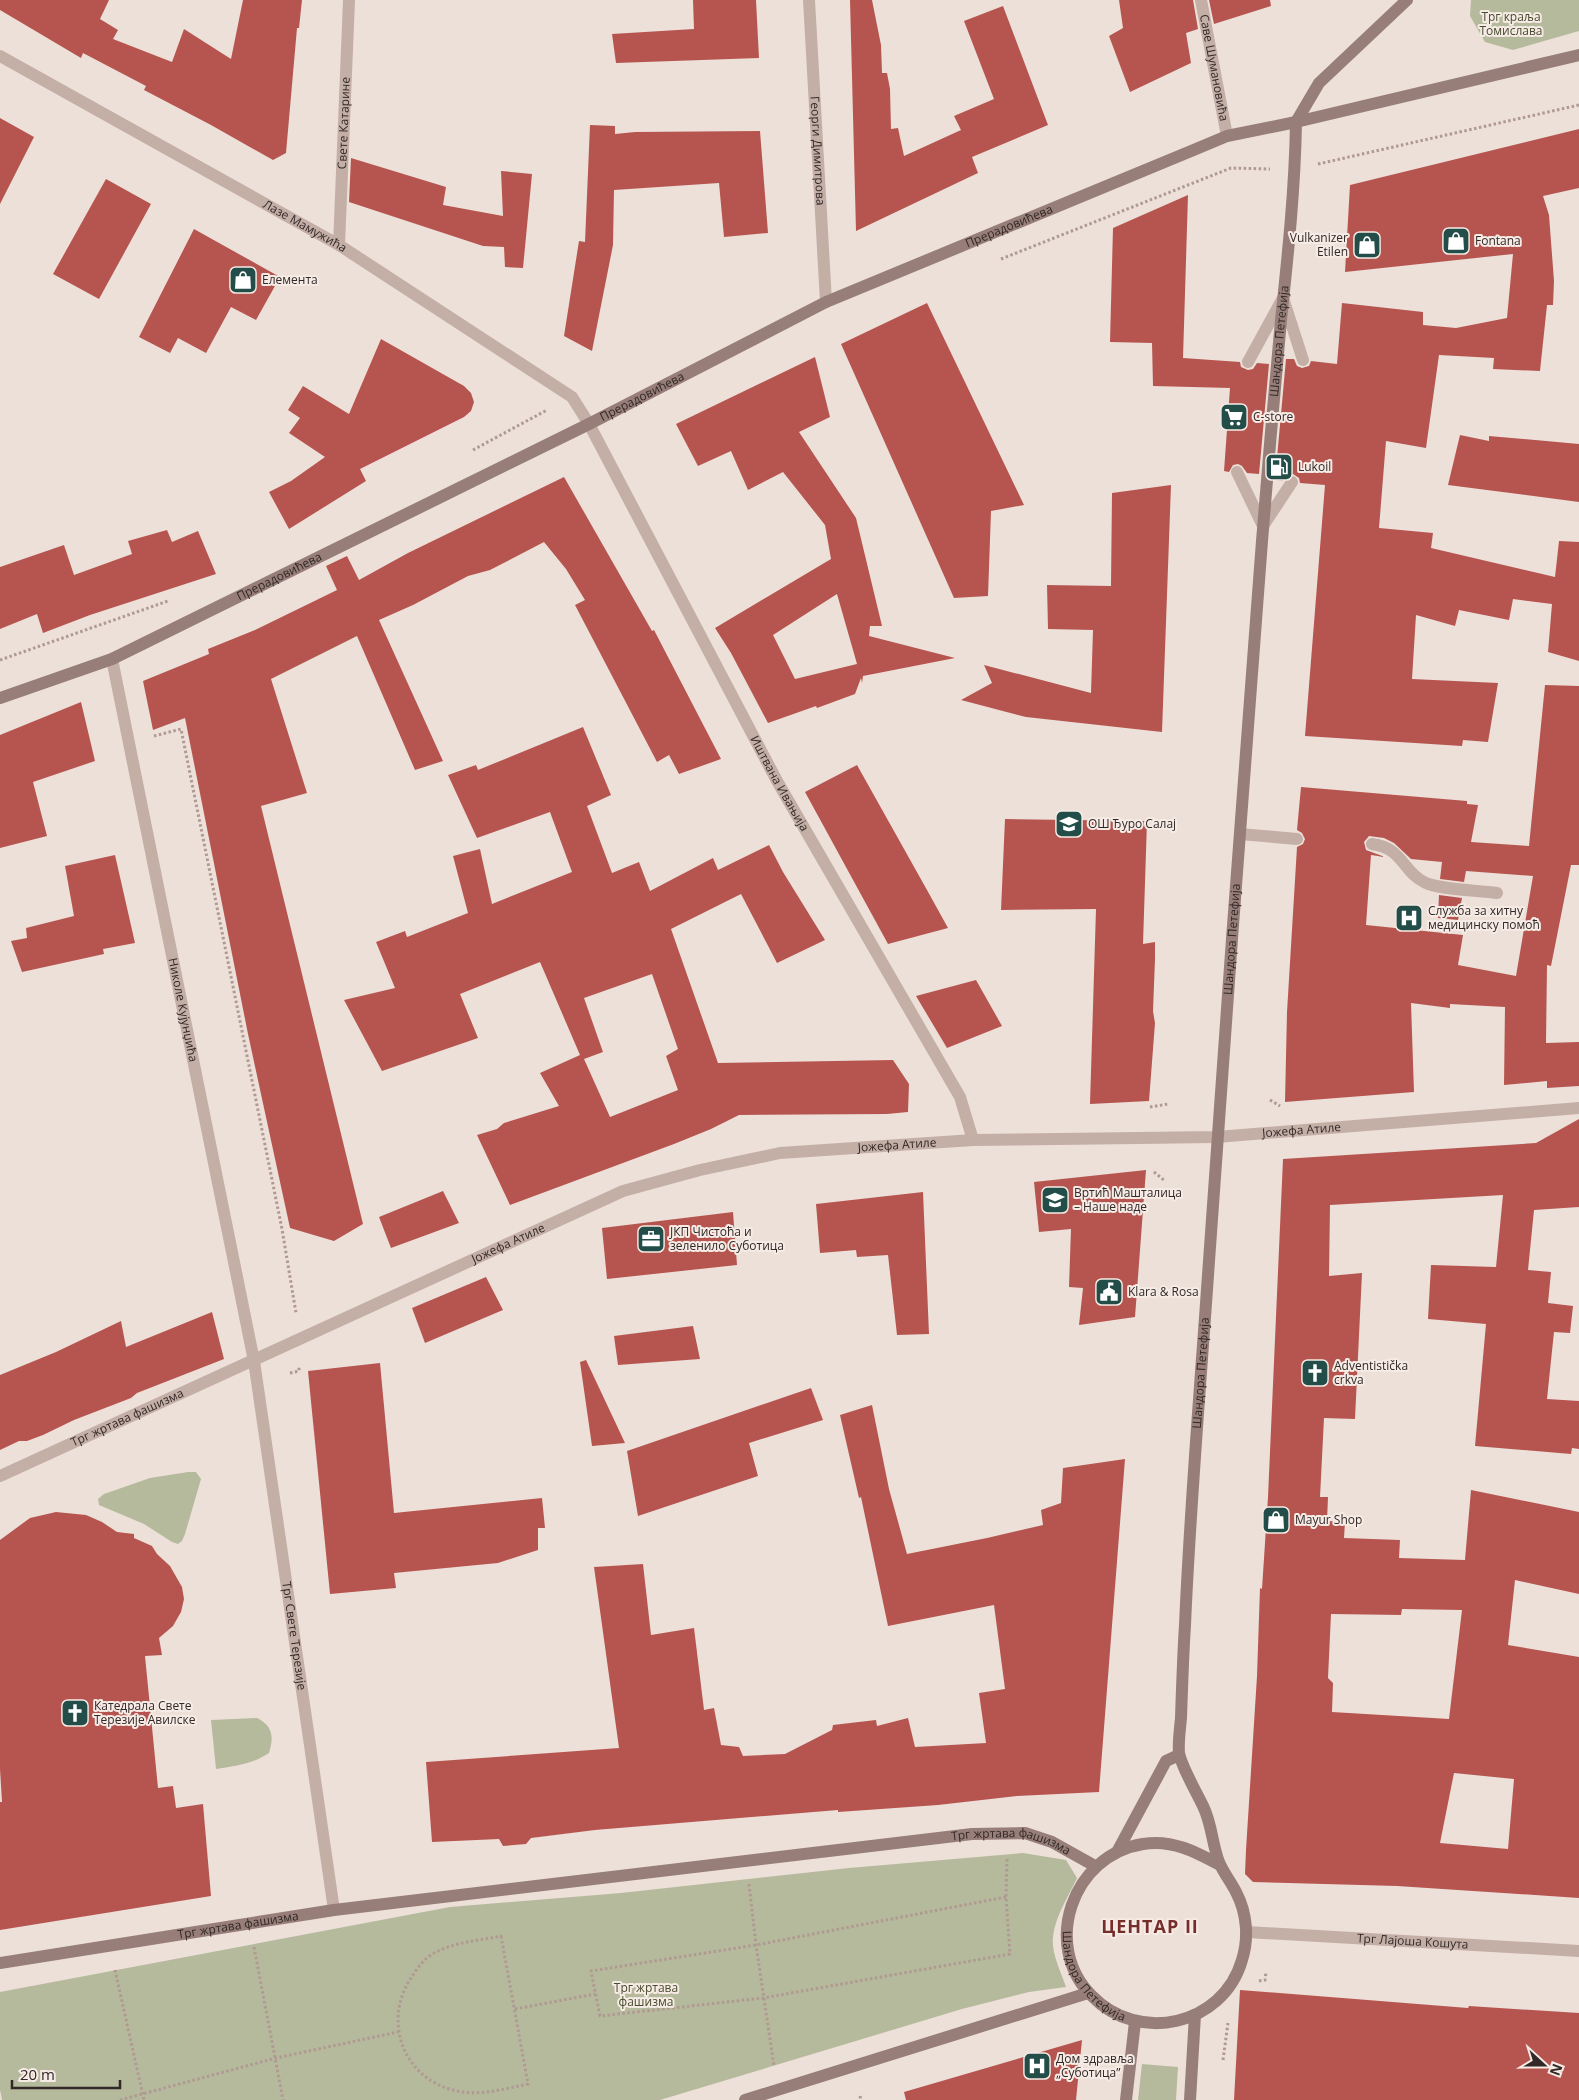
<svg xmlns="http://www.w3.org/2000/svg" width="1579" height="2100" viewBox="0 0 1579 2100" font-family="'Open Sans',sans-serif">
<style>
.green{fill:#b6ba9c}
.building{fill:#b6554f;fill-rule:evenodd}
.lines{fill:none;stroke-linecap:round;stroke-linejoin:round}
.path{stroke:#af9992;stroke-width:3;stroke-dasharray:2.5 2.5;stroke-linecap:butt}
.lane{stroke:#c4afa7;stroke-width:12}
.street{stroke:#c4afa7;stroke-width:12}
.secondary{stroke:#977e79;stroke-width:12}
.labels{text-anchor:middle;stroke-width:4;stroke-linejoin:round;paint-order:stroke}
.park-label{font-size:12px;fill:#474c2e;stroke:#f6ebe5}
.street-label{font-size:12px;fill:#312827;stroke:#f6ebe5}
.poi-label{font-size:12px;fill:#312827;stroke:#f6ebe5;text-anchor:start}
.district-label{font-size:18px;font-weight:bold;letter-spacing:1px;fill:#762e2a;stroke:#f6ebe5}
</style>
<rect width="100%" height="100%" fill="#ede0d9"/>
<!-- green -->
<path class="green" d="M 1471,0 L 1579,0 L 1579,31 L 1513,50 L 1485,42 L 1470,16 Z
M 188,1472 L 196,1472 L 201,1479 L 185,1534 L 182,1541 L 178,1544 L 172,1542 L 144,1524 L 99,1505 L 98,1499 L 104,1494 L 150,1478 Z
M 257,1718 C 273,1726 274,1737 269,1753 C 253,1764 234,1766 216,1769 L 211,1720 Z
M 1023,1853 L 1066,1860 L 1077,1878 C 1069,1896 1055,1916 1053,1937 C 1051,1953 1061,1972 1066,1987 L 1029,1992 L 962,2009 L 660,2100 L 2,2100 L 0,2090 L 0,1992 L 450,1907 L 621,1893 L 849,1868 Z
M 1142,2064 L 1178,2067 L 1176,2100 L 1138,2100 Z"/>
<!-- building -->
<path class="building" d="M 0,0 L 109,0 L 100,19 L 118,30 L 113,39 L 172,62 L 184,29 L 231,59 L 243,0 L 302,0 L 299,28 L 297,28 L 286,153 L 273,160 L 211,125 L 144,90 L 146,86 L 83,53 L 81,58 L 0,10 Z
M 693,0 L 756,0 L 759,58 L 616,63 L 612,34 L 694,29 Z
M 850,0 L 872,0 L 881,45 L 882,73 L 887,73 L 890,89 L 891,129 L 898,128 L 904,156 L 961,130 L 954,116 L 994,99 L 964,21 L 1003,6 L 1048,125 L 972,157 L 978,173 L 856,231 Z
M 1119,0 L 1193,0 L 1198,29 L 1186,33 L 1191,63 L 1130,92 L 1109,36 L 1123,28 Z
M 1209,0 L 1270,0 L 1271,6 L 1214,24 Z
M 0,118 L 34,137 L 0,204 Z
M 590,125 L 615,126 L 615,134 L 635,132 L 760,131 L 768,233 L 724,237 L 719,183 L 614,190 L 613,245 L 592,351 L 564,336 L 579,241 L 585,242 Z
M 1579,129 L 1579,188 L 1543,196 L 1549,215 L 1554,281 L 1553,305 L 1547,305 L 1540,371 L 1493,369 L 1494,358 L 1439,355 L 1426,448 L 1386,441 L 1379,528 L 1433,533 L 1431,548 L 1555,577 L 1559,541 L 1579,542 L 1579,661 L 1548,652 L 1552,604 L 1513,599 L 1509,620 L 1459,610 L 1455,626 L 1416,615 L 1412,679 L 1498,683 L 1488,742 L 1463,740 L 1462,746 L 1305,736 L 1325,485 L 1300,483 L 1299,478 L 1293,474 L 1288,475 L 1283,481 L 1275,480 L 1286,359 L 1294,359 L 1297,366 L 1302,368 L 1309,366 L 1311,361 L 1337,364 L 1342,303 L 1423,312 L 1423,325 L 1456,328 L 1507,318 L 1513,254 L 1345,272 L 1350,185 Z
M 351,158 L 446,187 L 443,205 L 503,216 L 501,171 L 532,174 L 523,268 L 505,267 L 504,247 L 483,246 L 349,202 Z
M 106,179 L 151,204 L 99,299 L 53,274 Z
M 1188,195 L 1183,358 L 1240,362 L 1241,367 L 1248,370 L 1253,369 L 1257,363 L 1269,364 L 1259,474 L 1247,473 L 1242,466 L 1238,464 L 1233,465 L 1229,472 L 1224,471 L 1230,388 L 1153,386 L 1152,343 L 1110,342 L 1113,228 Z
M 194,229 L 280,277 L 256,320 L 231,307 L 206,353 L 178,338 L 170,353 L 139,337 Z
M 927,303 L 1024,505 L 991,511 L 988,596 L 954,598 L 841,344 Z
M 381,339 L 464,386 L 471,393 L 474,402 L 471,411 L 464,417 L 360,469 L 366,481 L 289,529 L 269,492 L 291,481 L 325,457 L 289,433 L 300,418 L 288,410 L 303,386 L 349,414 Z
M 815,357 L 830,417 L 799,432 L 856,518 L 882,626 L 870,626 L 869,636 L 955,658 L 863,676 L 862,683 L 861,678 L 855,694 L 817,708 L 816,706 L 768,723 L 731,653 L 715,628 L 831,559 L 825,525 L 783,472 L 748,490 L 731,451 L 698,466 L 676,424 ZM 837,594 L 857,664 L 795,679 L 773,635 Z
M 1460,435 L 1489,441 L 1489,436 L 1579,444 L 1579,502 L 1448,485 Z
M 564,477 L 652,631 L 654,630 L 721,759 L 679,774 L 669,755 L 657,762 L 575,605 L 585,600 L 566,569 L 544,542 L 490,570 L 468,576 L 413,605 L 379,620 L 443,761 L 415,770 L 357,636 L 271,679 L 307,793 L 261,806 L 363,1224 L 334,1241 L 290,1228 L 248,1034 L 185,718 L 153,730 L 143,681 L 209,654 L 208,649 L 255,630 L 337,590 L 326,566 L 347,556 L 359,580 L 408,553 Z
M 1171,485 L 1162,732 L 1026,717 L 961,700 L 992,683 L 984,665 L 1091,693 L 1093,630 L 1048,629 L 1047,585 L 1111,586 L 1112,493 Z
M 167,530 L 172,542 L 198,531 L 216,574 L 90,615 L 43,633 L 37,614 L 0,629 L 0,567 L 64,545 L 74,575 L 132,554 L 128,541 Z
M 1545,685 L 1579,686 L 1579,865 L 1571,865 L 1551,966 L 1547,965 L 1546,1043 L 1579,1042 L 1579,1086 L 1547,1088 L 1547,1081 L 1504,1085 L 1505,1007 L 1450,1004 L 1450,1008 L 1411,1003 L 1414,1092 L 1285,1102 L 1287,1012 L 1297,847 L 1303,844 L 1305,839 L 1302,833 L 1297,830 L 1301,787 L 1467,801 L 1467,804 L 1478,805 L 1471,842 L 1529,846 ZM 1369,836 L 1384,838 L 1394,843 L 1411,859 L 1442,862 L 1440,879 L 1464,882 L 1466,871 L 1533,876 L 1516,976 L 1458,965 L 1463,935 L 1366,925 L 1371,855 L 1385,857 L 1366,850 L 1364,842 Z
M 81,702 L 95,761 L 33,782 L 47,836 L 0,848 L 0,735 Z
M 583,727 L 611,795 L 587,806 L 612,873 L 639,862 L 650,891 L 713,858 L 718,870 L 769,845 L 783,872 L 825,940 L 777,963 L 741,894 L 671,929 L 718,1063 L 893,1060 L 909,1084 L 908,1112 L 887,1114 L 739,1115 L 711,1129 L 674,1144 L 510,1205 L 477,1135 L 497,1129 L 504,1123 L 559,1106 L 540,1073 L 580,1055 L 540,962 L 460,994 L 478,1038 L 382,1071 L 344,1000 L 395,988 L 376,942 L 405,931 L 407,937 L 468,913 L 453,856 L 480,849 L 492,904 L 572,872 L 550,812 L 477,838 L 448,775 L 476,765 L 478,770 ZM 652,974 L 678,1049 L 666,1056 L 678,1090 L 610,1117 L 584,1059 L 603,1052 L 584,998 Z
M 857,765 L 927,890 L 948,928 L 888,944 L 805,792 Z
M 1005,819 L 1147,821 L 1143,944 L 1155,942 L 1155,959 L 1153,1011 L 1155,1023 L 1149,1101 L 1090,1104 L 1096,909 L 1001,910 Z
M 115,855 L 135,943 L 103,949 L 104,954 L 22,972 L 11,941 L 27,938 L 26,928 L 74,916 L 65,866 Z
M 1439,895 L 1462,898 L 1458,920 L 1438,918 Z
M 976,980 L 1002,1026 L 947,1048 L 916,996 Z
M 1579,1119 L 1579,1207 L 1534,1210 L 1528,1270 L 1551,1272 L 1548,1303 L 1573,1306 L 1570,1333 L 1554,1332 L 1547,1399 L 1579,1401 L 1579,1449 L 1572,1448 L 1571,1454 L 1475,1446 L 1486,1324 L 1428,1319 L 1431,1265 L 1496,1267 L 1503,1195 L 1330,1205 L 1329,1276 L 1362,1273 L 1355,1419 L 1324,1418 L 1320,1497 L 1328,1497 L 1327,1521 L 1345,1522 L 1344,1538 L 1400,1540 L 1399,1558 L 1465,1560 L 1471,1490 L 1579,1512 L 1579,1594 L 1515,1580 L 1508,1645 L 1579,1657 L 1579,1898 L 1397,1886 L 1253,1882 L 1245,1874 L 1246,1850 L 1257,1676 L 1260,1588 L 1262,1589 L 1268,1497 L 1283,1159 L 1536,1143 ZM 1402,1609 L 1462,1610 L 1449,1719 L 1332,1712 L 1333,1683 L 1328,1678 L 1331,1614 L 1401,1615 ZM 1454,1773 L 1514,1779 L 1508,1849 L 1440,1843 Z
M 1146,1170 L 1135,1317 L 1079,1325 L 1083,1288 L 1069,1287 L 1071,1229 L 1039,1232 L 1034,1182 Z
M 443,1191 L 459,1223 L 391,1248 L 379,1217 Z
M 923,1192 L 929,1334 L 897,1335 L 888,1255 L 857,1257 L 856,1250 L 820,1253 L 816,1204 Z
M 733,1212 L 737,1265 L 607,1279 L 602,1228 Z
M 486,1277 L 503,1310 L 425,1343 L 412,1308 Z
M 212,1312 L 224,1359 L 137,1393 L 131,1398 L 74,1420 L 43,1435 L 27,1441 L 19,1441 L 0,1450 L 0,1375 L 56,1352 L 121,1321 L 126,1347 Z
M 693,1326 L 700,1359 L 618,1365 L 614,1336 Z
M 586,1360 L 625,1443 L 592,1446 L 580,1362 Z
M 380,1363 L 394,1513 L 542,1498 L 545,1528 L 538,1528 L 538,1550 L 498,1563 L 394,1573 L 396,1588 L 330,1594 L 308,1371 Z
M 811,1388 L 823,1420 L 749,1443 L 758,1476 L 638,1516 L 627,1451 Z
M 872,1405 L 889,1489 L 907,1554 L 987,1538 L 1043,1525 L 1041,1510 L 1061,1503 L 1063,1468 L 1125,1459 L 1099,1792 L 1017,1796 L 938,1805 L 838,1812 L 838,1810 L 595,1830 L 531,1838 L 526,1844 L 503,1846 L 499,1839 L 432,1842 L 426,1762 L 619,1748 L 594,1567 L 643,1564 L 651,1635 L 694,1628 L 704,1710 L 714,1708 L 721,1745 L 739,1747 L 743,1756 L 785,1754 L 832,1730 L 833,1725 L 876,1720 L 877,1726 L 908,1718 L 915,1747 L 986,1743 L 979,1693 L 1005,1689 L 994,1605 L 888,1626 L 861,1497 L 859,1498 L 840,1415 Z
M 56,1512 L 86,1515 L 102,1522 L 117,1532 L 134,1534 L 134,1538 L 152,1546 L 157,1554 L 170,1566 L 182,1587 L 184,1599 L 181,1612 L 173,1626 L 159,1638 L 162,1655 L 145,1656 L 158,1788 L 173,1786 L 176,1808 L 203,1804 L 211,1896 L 0,1930 L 0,1802 L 2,1802 L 0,1769 L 0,1540 L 30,1518 Z
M 1240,1990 L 1468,2008 L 1469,2006 L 1579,2013 L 1579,2100 L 1234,2100 Z
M 1082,2040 L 1076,2100 L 906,2100 L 904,2092 Z"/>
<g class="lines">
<!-- path -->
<path class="path" d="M 1318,164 L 1579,105
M 1001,259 L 1231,168 L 1270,169
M 473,450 L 547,410
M 0,660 L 168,601
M 154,736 L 181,729 L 282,1229 L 296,1313
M 1270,1100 L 1280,1106
M 1150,1107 L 1168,1104
M 1154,1172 L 1165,1181
M 290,1373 L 299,1371 L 299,1367
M 749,1884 L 756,1945 L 774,2066
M 1006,1897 L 756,1945 L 591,1971 L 600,2016 L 763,1998 L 1010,1954 L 1006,1897 L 1007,1858
M 501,1936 L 528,2084 C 503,2089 478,2097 453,2090 C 402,2077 383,2020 411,1978 C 416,1970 423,1960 431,1955 C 451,1942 478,1941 501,1936 Z
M 254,1947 L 283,2100
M 115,1970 L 144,2100
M 1259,1981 L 1265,1980 L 1266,1972
M 515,2009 L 595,1994
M 1223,2060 L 1228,2023
M 860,2096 L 861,2100
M 120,2100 L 276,2058 L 398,2032"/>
<!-- lane -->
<path class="lane" d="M 1283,298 L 1303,360
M 1248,362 L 1283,298
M 1237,472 L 1263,526
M 1263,526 L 1292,482
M 1240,834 L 1297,839
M 1372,844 C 1403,848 1402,871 1424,882 C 1438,890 1479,890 1497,893"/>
<!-- street -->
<g class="street">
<path id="s1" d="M 809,0 L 826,302"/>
<path id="s2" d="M 1201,0 L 1227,136"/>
<path id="s3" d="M 0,56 L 339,245 L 572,397 L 589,424 L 777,781 L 960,1097 L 973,1140"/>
<path id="s4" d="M 339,245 L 349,0"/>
<path id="s5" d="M 112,659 L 254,1361 L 334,1910"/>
<path id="s6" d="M 0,1476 L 623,1191 L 700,1170 L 780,1153 L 973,1140 L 1217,1137 L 1579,1108"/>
<path id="s7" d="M 1247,1932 L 1579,1951"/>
</g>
<!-- secondary -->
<g class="secondary">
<path d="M 1296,122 L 1319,83 L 1407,0"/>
<path id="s8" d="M 0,698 L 112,659 L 589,424 L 826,302 L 1196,149 L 1227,136 L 1296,122 L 1579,55"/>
<path d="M 1117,1852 L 1166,1761 L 1179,1755"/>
<path id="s9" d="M 1220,1865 C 1196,1852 1172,1839 1143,1844 C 1072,1855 1041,1946 1092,1996 C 1138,2044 1223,2026 1242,1960 C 1249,1938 1247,1913 1236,1892 C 1231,1882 1223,1872 1219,1862 C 1212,1844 1212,1824 1203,1806 C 1196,1791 1182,1768 1179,1753 C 1178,1742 1180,1729 1181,1718 C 1182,1687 1183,1656 1185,1625 C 1190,1508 1200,1391 1208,1275 C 1225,1030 1243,786 1262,541 C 1268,467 1274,394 1281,320 C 1288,254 1295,188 1296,122"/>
<path id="s10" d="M 0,1963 L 334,1910 L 972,1834 L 1025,1833 L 1052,1842 L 1095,1866"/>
<path d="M 745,2100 L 1088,1993"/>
<path d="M 1126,2100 L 1135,2022"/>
<path d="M 1190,2100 L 1195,2015"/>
</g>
</g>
<!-- icons -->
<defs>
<symbol id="shop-square" viewBox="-11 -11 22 22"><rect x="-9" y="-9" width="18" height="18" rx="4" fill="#224d48" stroke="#f6ebe5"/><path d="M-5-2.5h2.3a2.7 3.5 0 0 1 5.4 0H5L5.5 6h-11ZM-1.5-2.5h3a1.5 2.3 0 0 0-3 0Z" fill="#fff"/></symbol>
<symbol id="supermarket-square" viewBox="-11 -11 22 22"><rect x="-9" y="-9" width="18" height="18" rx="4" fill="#224d48" stroke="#f6ebe5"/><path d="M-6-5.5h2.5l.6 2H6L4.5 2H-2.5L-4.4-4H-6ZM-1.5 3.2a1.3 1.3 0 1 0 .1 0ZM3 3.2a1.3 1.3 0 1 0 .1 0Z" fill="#fff"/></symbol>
<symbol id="fuel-square" viewBox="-11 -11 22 22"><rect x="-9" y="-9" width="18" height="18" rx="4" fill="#224d48" stroke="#f6ebe5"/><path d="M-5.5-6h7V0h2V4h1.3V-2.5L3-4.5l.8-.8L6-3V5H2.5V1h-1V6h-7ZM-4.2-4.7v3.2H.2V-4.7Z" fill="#fff"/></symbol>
<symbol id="school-square" viewBox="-11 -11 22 22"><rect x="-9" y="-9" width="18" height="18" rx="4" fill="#224d48" stroke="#f6ebe5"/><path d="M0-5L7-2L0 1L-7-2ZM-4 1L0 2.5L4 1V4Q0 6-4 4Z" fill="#fff"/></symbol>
<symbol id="hospital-square" viewBox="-11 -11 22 22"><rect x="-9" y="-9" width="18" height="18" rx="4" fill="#224d48" stroke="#f6ebe5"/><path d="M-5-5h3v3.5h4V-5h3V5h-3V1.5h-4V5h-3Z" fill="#fff"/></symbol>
<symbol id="office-square" viewBox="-11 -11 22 22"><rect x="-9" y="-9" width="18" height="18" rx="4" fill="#224d48" stroke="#f6ebe5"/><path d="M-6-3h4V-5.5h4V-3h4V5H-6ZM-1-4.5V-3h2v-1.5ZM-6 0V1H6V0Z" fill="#fff"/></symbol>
<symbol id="civic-square" viewBox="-11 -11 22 22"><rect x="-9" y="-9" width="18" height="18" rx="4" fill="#224d48" stroke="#f6ebe5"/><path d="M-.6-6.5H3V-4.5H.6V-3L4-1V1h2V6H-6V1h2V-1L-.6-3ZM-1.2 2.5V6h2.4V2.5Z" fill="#fff"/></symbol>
<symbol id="church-square" viewBox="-11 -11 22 22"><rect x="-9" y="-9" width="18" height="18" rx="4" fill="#224d48" stroke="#f6ebe5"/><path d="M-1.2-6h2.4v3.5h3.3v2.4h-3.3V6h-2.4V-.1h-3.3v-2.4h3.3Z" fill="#fff"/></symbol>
</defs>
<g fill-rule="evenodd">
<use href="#shop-square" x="1440" y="225" width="32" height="32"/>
<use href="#shop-square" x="1351" y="229" width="32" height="32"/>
<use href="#shop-square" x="227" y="264" width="32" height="32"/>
<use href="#supermarket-square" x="1218" y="401" width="32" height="32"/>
<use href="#fuel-square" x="1263" y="451" width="32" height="32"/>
<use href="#school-square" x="1053" y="808" width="32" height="32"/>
<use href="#hospital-square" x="1393" y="902" width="32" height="32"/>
<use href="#school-square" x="1039" y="1184" width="32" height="32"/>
<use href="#office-square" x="635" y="1223" width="32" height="32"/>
<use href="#civic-square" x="1093" y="1276" width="32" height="32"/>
<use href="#church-square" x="1299" y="1357" width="32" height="32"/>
<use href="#shop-square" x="1260" y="1504" width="32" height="32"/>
<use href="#church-square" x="59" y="1697" width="32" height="32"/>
<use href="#hospital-square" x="1021" y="2050" width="32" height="32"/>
</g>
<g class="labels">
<!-- park labels -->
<g class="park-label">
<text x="1511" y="21">Трг краља<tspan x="1511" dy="14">Томислава</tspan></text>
<text x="646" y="1992">Трг жртава<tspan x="646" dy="14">фашизма</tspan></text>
</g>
<!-- street labels -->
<g class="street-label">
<text dy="4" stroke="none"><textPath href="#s2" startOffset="69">Саве Шумановића</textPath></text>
<text dy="4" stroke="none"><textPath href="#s4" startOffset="122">Свете Катарине</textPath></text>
<text dy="4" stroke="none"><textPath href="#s1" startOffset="151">Георги Димитрова</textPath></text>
<text dy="4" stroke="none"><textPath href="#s8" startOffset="1115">Прерадовићева</textPath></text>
<text dy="4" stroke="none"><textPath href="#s3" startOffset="349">Лазе Мамужића</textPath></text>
<text dy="4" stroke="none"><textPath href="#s9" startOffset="2101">Шандора Петефија</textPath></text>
<text dy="4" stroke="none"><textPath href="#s8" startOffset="710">Прерадовићева</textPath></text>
<text dy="4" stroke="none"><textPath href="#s8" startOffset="305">Прерадовићева</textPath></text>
<text dy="4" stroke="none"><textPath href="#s3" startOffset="1105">Иштвана Ивањија</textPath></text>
<text dy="4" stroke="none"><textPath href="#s9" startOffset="1501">Шандора Петефија</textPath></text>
<text dy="4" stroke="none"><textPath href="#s5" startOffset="358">Николе Кујунџића</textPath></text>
<text dy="4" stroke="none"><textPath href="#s6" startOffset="1369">Јожефа Атиле</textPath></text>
<text dy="4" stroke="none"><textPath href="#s6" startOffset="964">Јожефа Атиле</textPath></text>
<text dy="4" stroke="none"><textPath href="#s6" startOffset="559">Јожефа Атиле</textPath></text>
<text dy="4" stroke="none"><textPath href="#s9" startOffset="1066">Шандора Петефија</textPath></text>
<text dy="4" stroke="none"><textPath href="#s6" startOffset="140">Трг жртава фашизма</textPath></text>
<text dy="4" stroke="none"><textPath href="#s5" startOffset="994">Трг Свете Терезије</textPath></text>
<text dy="4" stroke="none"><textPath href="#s10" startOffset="1021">Трг жртава фашизма</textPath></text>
<text dy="4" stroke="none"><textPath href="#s10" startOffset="241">Трг жртава фашизма</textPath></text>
<text dy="4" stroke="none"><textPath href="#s7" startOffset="166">Трг Лајоша Кошута</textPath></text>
<text dy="4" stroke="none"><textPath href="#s9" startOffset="262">Шандора Петефија</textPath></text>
</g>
<!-- poi labels -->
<g class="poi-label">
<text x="1348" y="242" text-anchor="end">Vulkanizer<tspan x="1348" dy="14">Etilen</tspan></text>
<text x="1475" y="245">Fontana</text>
<text x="262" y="284">Елемента</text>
<text x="1253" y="421">C-store</text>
<text x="1298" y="471">Lukoil</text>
<text x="1088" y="828">ОШ Ђуро Салај</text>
<text x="1428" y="915">Служба за хитну<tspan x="1428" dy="14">медицинску помоћ</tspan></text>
<text x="1074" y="1197">Вртић Машталица<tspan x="1074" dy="14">– Наше наде</tspan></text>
<text x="670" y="1236">ЈКП Чистоћа и<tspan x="670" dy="14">зеленило Суботица</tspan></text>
<text x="1128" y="1296">Klara &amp; Rosa</text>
<text x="1334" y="1370">Adventistička<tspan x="1334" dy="14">crkva</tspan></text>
<text x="1295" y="1524">Mayur Shop</text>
<text x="94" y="1710">Катедрала Свете<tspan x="94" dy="14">Терезије Авилске</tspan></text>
<text x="1056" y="2063">Дом здравља<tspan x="1056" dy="14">„Суботица”</tspan></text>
</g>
<!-- district labels -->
<g class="district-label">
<text x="1150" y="1933">ЦЕНТАР II</text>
</g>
</g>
<!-- north arrow -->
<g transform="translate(1544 2065) rotate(111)" stroke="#f6ebe5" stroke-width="4" paint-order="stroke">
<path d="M0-4L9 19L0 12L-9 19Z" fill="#312827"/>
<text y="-8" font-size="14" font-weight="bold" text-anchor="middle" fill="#312827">N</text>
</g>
<!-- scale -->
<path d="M12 2080v8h108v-8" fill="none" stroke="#312827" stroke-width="2.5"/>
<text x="20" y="2080" font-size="15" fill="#312827" stroke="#f6ebe5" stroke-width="4" paint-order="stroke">20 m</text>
</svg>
